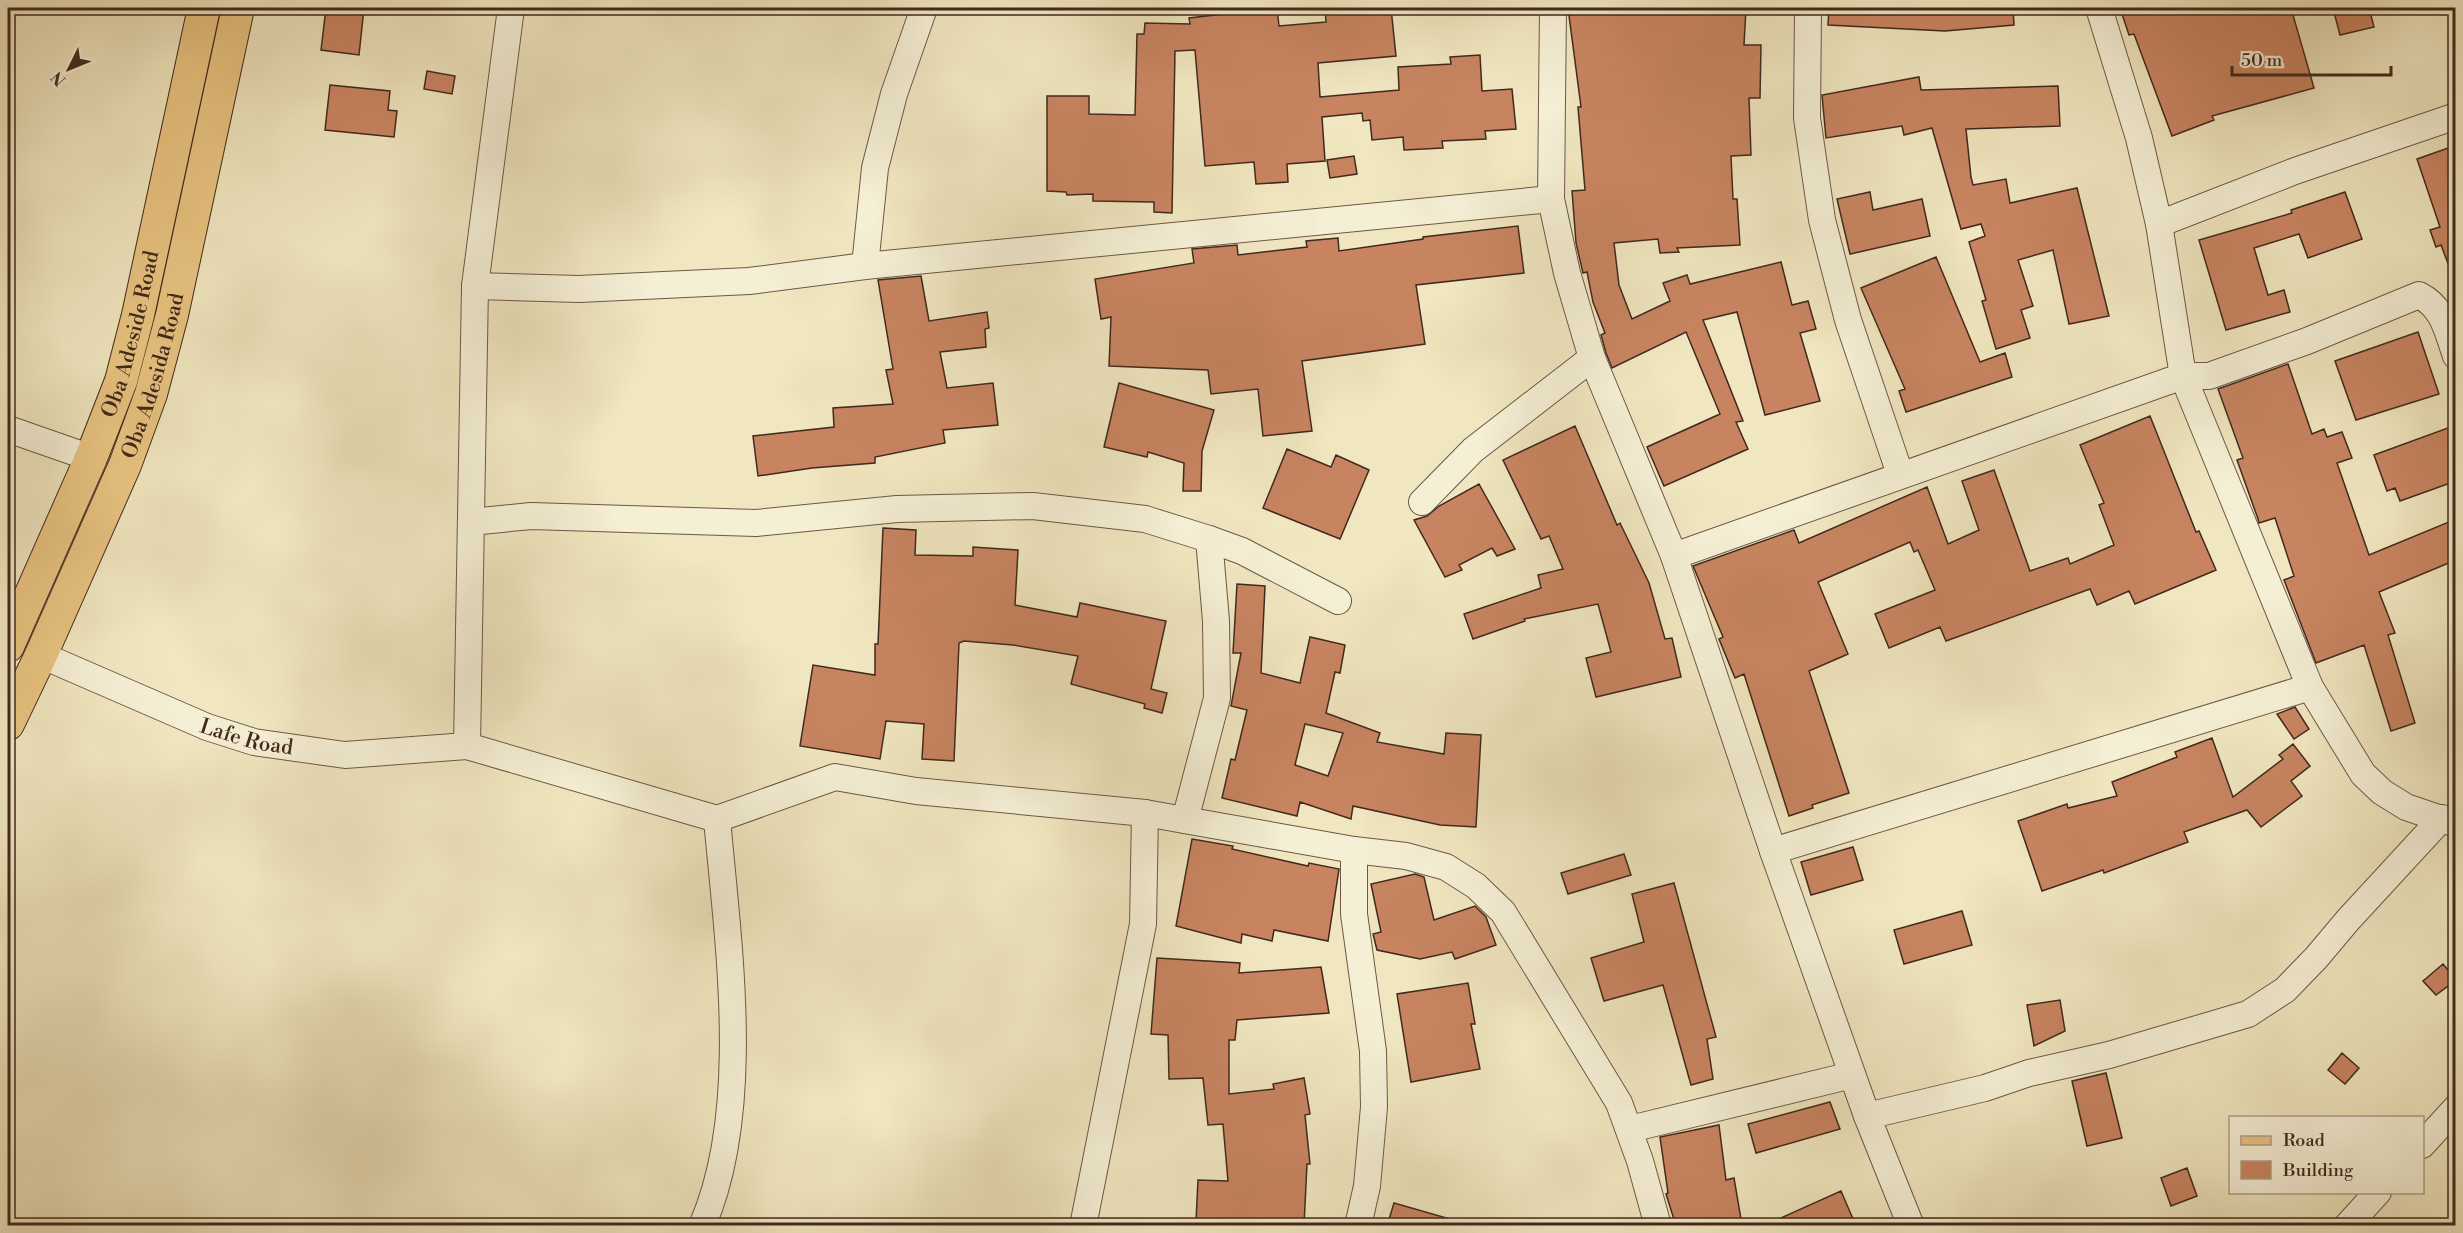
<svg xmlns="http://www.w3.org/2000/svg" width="2463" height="1233" viewBox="0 0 2463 1233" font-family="'Libre Bodoni',serif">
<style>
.building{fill:#c88461;stroke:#41291e;stroke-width:1.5;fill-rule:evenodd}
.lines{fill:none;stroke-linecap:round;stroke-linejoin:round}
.minor-casing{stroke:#6d5846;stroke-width:28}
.major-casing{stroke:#41291e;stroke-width:34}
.minor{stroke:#f5efd5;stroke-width:26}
.major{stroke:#e8c380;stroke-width:32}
.labels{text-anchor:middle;stroke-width:4.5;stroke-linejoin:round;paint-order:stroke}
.street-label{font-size:21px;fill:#41291e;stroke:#f5efd5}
</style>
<rect width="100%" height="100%" fill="#f0e6bf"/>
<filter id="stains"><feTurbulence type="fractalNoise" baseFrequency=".00333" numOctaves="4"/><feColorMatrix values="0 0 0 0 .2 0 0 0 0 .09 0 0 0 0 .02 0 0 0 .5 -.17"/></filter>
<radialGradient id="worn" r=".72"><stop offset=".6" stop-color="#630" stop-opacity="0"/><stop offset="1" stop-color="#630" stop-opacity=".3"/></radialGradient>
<!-- building -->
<path class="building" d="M 326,8 L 364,8 L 359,55 L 321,50 Z
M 1277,8 L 1279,26 L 1326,22 L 1325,8 L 1391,8 L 1396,56 L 1318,63 L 1320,97 L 1399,90 L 1398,67 L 1451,64 L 1450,57 L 1480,55 L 1482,91 L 1512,89 L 1516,129 L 1485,131 L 1486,139 L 1442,141 L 1443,148 L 1404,150 L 1403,137 L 1372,140 L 1370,120 L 1363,121 L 1362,113 L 1322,117 L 1325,161 L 1287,164 L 1288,182 L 1256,184 L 1254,162 L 1205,166 L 1195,50 L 1175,51 L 1172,213 L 1154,212 L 1154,202 L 1093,201 L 1093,194 L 1067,195 L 1066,192 L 1047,191 L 1047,96 L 1089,96 L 1089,114 L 1135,115 L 1137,34 L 1144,34 L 1145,23 L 1190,24 L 1189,18 Z
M 1568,8 L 1746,8 L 1744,45 L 1761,45 L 1760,98 L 1749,98 L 1751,155 L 1731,156 L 1733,199 L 1737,199 L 1740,245 L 1677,248 L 1679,252 L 1660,253 L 1658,239 L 1614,243 L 1619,285 L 1632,319 L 1670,301 L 1663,283 L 1687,275 L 1690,284 L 1781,262 L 1792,305 L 1808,301 L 1816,329 L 1800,333 L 1820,401 L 1765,415 L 1737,312 L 1703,320 L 1743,421 L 1736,422 L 1748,449 L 1664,486 L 1647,447 L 1720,414 L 1686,332 L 1612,368 L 1606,353 L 1601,335 L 1605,333 L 1593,302 L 1587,272 L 1583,273 L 1576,243 L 1572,191 L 1585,190 L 1578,107 L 1581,107 Z
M 1829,8 L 2013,8 L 2014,25 L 1945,31 L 1828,25 Z
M 2120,8 L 2291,8 L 2314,88 L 2212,116 L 2214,120 L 2172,136 L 2134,34 L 2129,35 Z
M 2353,8 L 2369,8 L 2374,27 L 2340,35 L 2334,12 Z
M 427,71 L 455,76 L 452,94 L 424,89 Z
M 1919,77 L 1921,90 L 2058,86 L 2060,126 L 1966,129 L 1971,177 L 1973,185 L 2006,179 L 2010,203 L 2077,188 L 2109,316 L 2069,324 L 2053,250 L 2018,260 L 2033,306 L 2021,310 L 2030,338 L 1996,349 L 1982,301 L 1986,300 L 1969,242 L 1985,236 L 1981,224 L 1961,229 L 1932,128 L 1904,135 L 1902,126 L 1826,138 L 1822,95 Z
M 330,85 L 390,91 L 388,110 L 397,111 L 394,137 L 325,130 Z
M 2451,147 L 2456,147 L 2454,279 L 2441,245 L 2436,247 L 2430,230 L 2440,227 L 2417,159 Z
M 1354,156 L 1357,174 L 1330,178 L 1327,160 Z
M 1870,192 L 1873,210 L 1922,199 L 1930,236 L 1850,254 L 1837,199 Z
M 2345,192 L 2362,239 L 2308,258 L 2299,234 L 2254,248 L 2268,295 L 2284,290 L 2290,312 L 2226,330 L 2199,240 L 2292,213 L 2291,210 Z
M 1518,226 L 1524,273 L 1416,285 L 1425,344 L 1302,361 L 1312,431 L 1263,436 L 1258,389 L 1211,394 L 1208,370 L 1109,366 L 1111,317 L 1101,319 L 1095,279 L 1194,263 L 1192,249 L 1237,245 L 1238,255 L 1307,247 L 1306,241 L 1338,238 L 1339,251 L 1423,239 L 1423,237 Z
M 1936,257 L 1980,362 L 2005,353 L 2012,377 L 1906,412 L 1899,391 L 1905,389 L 1861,288 Z
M 921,276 L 929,321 L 987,312 L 989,328 L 985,329 L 986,347 L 940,352 L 947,388 L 993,383 L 998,425 L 943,430 L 945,443 L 875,457 L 875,463 L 812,468 L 758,476 L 753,436 L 834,427 L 833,408 L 893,404 L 886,370 L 893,369 L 878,280 Z
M 2418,332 L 2439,394 L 2356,420 L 2335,361 Z
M 2288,364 L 2312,434 L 2324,429 L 2327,437 L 2342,432 L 2352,458 L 2337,463 L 2369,555 L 2456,519 L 2456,560 L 2379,592 L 2395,633 L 2388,635 L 2415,723 L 2391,731 L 2364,645 L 2316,663 L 2284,580 L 2294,576 L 2275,518 L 2259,523 L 2258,519 L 2237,460 L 2243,458 L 2218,389 Z
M 1119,383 L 1214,410 L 1202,451 L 1201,491 L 1183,491 L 1184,463 L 1148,452 L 1147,457 L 1104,447 Z
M 2150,416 L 2196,532 L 2199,531 L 2216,570 L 2135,604 L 2129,591 L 2097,605 L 2090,589 L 1946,641 L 1940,627 L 1889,648 L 1875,614 L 1935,590 L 1918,550 L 1914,552 L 1910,542 L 1818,582 L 1848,654 L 1809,671 L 1849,793 L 1812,805 L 1813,808 L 1789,816 L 1744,674 L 1735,678 L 1719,639 L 1723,637 L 1693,566 L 1794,530 L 1799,543 L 1927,487 L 1948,544 L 1979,530 L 1962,481 L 1994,470 L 2030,571 L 2068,558 L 2070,564 L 2114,545 L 2099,505 L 2104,503 L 2080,445 Z
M 2456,425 L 2456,481 L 2400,501 L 2395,488 L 2387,491 L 2374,455 Z
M 1575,426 L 1617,525 L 1620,523 L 1649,583 L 1665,639 L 1672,638 L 1681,677 L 1596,697 L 1586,658 L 1611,652 L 1598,604 L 1524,619 L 1525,621 L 1473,639 L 1464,614 L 1541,588 L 1538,575 L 1563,569 L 1549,536 L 1541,539 L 1503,460 Z
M 1287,449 L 1331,467 L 1336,455 L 1369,470 L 1340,539 L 1263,508 Z
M 1479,484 L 1515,549 L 1497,556 L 1492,548 L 1459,565 L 1462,570 L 1445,577 L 1414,520 L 1427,516 L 1439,506 Z
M 883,528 L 916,530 L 915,555 L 973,556 L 973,547 L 1018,550 L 1015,605 L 1077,617 L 1080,603 L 1166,621 L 1151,689 L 1167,693 L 1162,713 L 1144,708 L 1145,704 L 1071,684 L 1078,656 L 1013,645 L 964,641 L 959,643 L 954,761 L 922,759 L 924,724 L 886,721 L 880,759 L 800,746 L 813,665 L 875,675 L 875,644 L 878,644 Z
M 1237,584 L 1265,586 L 1261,673 L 1300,683 L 1310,637 L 1345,645 L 1340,673 L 1335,672 L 1326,713 L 1380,733 L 1377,742 L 1444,754 L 1446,733 L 1481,735 L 1476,827 L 1440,825 L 1353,806 L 1351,819 L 1300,802 L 1297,816 L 1222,798 L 1231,759 L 1235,760 L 1247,710 L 1231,706 L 1241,653 L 1233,653 ZM 1305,724 L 1343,733 L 1328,776 L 1295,765 Z
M 2295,707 L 2309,729 L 2294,739 L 2277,714 Z
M 2212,738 L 2233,797 L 2283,759 L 2279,755 L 2293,744 L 2310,766 L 2291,781 L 2302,796 L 2261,827 L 2247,810 L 2184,832 L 2188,842 L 2104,873 L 2103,870 L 2042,891 L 2018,821 L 2067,804 L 2068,808 L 2117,796 L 2112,782 L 2177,757 L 2175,752 Z
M 1192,839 L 1233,846 L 1232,849 L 1308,866 L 1309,863 L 1339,869 L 1328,941 L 1274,930 L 1272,941 L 1242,934 L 1241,943 L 1176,926 Z
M 1853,847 L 1863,880 L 1811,895 L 1801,862 Z
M 1624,854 L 1631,875 L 1568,894 L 1561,873 Z
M 1415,874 L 1424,877 L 1434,920 L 1475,906 L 1486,917 L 1496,945 L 1455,959 L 1452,952 L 1420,959 L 1377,950 L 1373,934 L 1381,932 L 1371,884 Z
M 1674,883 L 1716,1037 L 1707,1039 L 1713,1079 L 1691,1085 L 1663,985 L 1604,1001 L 1591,958 L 1644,942 L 1632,894 Z
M 1962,911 L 1972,945 L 1904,964 L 1894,930 Z
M 1157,958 L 1240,963 L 1239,973 L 1321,967 L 1329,1013 L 1237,1020 L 1235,1040 L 1229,1040 L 1229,1094 L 1274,1089 L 1273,1084 L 1304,1078 L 1310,1114 L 1305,1115 L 1310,1164 L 1307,1164 L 1304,1226 L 1196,1221 L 1198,1180 L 1228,1181 L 1223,1124 L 1208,1125 L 1203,1078 L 1169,1079 L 1168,1035 L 1151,1034 Z
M 2443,964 L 2456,980 L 2436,995 L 2423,981 Z
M 1468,983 L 1475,1024 L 1471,1024 L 1480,1069 L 1411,1082 L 1397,994 Z
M 2060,1000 L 2065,1031 L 2034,1046 L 2027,1005 Z
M 2342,1053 L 2359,1068 L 2345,1084 L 2328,1070 Z
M 2106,1073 L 2122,1138 L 2087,1146 L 2072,1081 Z
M 1830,1102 L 1840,1129 L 1756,1153 L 1748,1124 Z
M 1719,1125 L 1726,1180 L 1734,1178 L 1741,1219 L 1676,1226 L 1666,1194 L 1668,1193 L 1660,1137 Z
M 2187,1168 L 2197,1196 L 2171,1206 L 2161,1178 Z
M 1841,1191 L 1856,1226 L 1763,1226 Z
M 1394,1203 L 1457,1221 L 1456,1226 L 1387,1226 Z"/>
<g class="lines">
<defs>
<g id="minor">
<path d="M 1553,8 L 1551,199 L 1567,273 L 1592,358 L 1674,556 L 1773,851 L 1867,1116 L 1911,1226"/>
<path d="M 1808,8 L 1807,118 L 1822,220 L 1848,320 L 1900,474"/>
<path d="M 2099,8 L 2139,138 L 2159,224 L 2183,376 L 2310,687 L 2363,774 L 2382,792 L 2406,807 L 2456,824"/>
<path d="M 2159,224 L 2295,171 L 2456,116"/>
<path d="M 865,266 L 875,168 L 894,94 L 924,8"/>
<path d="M 475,286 L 579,289 L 749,281 L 865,266 L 1551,199"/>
<path d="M 8,429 L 91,458"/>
<path d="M 1422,502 L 1473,450 L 1592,358"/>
<path d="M 471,522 L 531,516 L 756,523 L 897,509 L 1033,506 L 1145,519 L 1209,539 L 1242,551 L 1338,601"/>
<path d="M 1674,556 L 2183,376 L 2209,376 L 2307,341 L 2419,295 C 2444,308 2447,331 2456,356"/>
<path id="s1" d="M 41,655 L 207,727 L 254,742 L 345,755 L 467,746 L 717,819 L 835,777 L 916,791 L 1145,813 L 1354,850 L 1406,856 L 1446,867 L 1476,886 L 1503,912 L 1619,1103 L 1640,1161 L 1658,1226"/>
<path d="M 467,746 L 475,286 L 511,8"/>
<path d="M 1185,820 L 1217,698 L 1216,621 L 1209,539"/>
<path d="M 1354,850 L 1354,914 L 1373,1051 L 1374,1107 L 1367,1186 L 1358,1226"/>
<path d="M 1773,851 L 2310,687"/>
<path d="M 1867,1116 L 1985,1088 L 2029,1073 L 2109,1055 L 2248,1014 L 2285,990 L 2316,958 L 2348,920 L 2442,818"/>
<path d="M 1630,1129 L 1852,1075"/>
<path d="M 2422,1145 L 2456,1108"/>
<path d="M 702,1226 C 753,1110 728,943 717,819"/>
<path d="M 1083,1226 L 1143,924 L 1145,813"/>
<path d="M 2347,1226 L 2378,1192"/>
</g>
<g id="major">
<path id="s2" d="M 8,646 L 91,458 L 121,381 L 138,315 L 204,8"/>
<path id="s3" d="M 8,724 L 41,655 L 125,465 L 151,394 L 172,315 L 238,8"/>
</g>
</defs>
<!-- minor casing -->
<use href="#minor" class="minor-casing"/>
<!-- major casing -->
<use href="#major" class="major-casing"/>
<!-- minor -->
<use href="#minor" class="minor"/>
<!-- major -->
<use href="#major" class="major"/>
</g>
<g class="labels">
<!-- street labels -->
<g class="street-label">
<text dy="7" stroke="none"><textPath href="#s2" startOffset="336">Oba Adeside Road</textPath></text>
<text dy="7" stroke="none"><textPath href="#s3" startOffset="378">Oba Adesida Road</textPath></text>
<text dy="7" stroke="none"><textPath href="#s1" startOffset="222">Lafe Road</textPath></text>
</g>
</g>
<!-- margin -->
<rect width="2463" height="1233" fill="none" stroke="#f0e6bf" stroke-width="30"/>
<rect x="9" y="9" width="2445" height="1215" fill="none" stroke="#41291e" stroke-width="3"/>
<rect x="15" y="15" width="2433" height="1203" fill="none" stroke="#41291e" stroke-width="1.5"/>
<!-- legend -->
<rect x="2229" y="1116" width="195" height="78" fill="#f5efd5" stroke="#ada08c" stroke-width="1.5"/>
<rect x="2241" y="1136" width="30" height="9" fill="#e8c380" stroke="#ada08c" stroke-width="1.5"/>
<text x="2283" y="1146" font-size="18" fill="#41291e">Road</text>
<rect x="2241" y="1161" width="30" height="18" fill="#c88461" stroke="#ada08c" stroke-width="1.5"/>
<text x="2283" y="1176" font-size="18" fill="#41291e">Building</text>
<!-- north arrow -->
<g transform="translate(69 69) rotate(227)" stroke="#f5efd5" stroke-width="4.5" paint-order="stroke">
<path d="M0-4.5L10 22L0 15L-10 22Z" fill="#41291e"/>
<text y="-9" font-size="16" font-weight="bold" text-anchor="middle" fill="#41291e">N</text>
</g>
<!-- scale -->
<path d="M2232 66v9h159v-9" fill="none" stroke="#41291e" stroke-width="3"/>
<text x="2241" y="66" font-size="18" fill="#41291e" stroke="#f5efd5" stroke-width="4.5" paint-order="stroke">50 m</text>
<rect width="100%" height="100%" filter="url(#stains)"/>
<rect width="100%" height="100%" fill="url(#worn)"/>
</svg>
